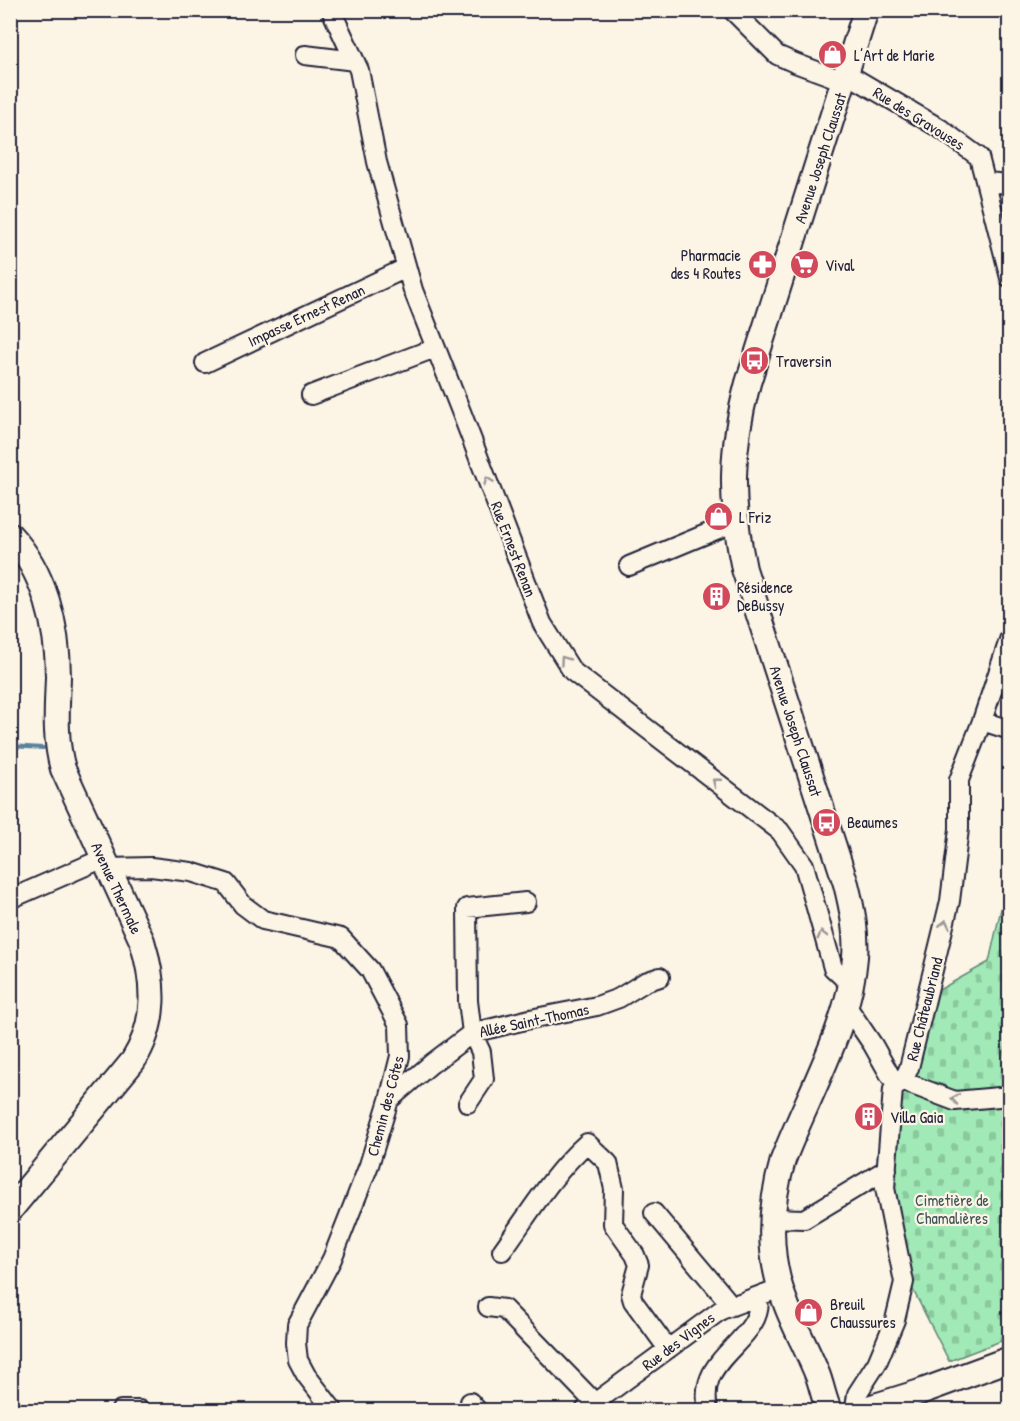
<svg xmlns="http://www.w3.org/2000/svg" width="1020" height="1421" viewBox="0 0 1020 1421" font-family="'Patrick Hand',sans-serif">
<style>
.cemetery{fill:url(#cemetery-stones);stroke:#628678;stroke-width:1.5}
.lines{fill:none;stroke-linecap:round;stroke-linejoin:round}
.stream{stroke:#5a829f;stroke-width:4}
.minor-casing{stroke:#22223b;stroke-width:22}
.major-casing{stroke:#22223b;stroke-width:28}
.minor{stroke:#fcf5e5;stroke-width:18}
.major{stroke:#fcf5e5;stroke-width:24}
.oneway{stroke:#9a9698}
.labels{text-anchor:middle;stroke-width:4.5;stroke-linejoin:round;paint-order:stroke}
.poi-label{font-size:16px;fill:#22223b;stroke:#fcf5e5;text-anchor:start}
.street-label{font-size:16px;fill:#22223b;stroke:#fcf5e5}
.park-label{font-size:16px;fill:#42545a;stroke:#fcf5e5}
</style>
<defs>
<pattern id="cemetery-stones" width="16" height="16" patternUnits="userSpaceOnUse" patternTransform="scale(1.5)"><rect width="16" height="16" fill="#a1e9b6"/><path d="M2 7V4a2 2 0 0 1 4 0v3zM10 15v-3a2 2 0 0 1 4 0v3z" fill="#8ac89d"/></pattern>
</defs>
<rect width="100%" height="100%" fill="#fcf5e5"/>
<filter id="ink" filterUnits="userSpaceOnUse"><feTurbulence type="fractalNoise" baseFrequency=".0167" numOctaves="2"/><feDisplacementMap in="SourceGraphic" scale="12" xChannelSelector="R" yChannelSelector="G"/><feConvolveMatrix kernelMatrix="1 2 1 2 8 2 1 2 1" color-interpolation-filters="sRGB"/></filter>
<g filter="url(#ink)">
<!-- cemetery -->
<path class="cemetery" d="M 1009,873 L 1009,1338 L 949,1361 L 906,1276 L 893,1211 L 902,1093 L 918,1069 L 937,991 L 989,962 Z"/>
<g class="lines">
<!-- stream -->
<path class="stream" d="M 10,746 L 43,748"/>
<defs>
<path id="minor" d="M 331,10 L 359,70 L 377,162 L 413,290 L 462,414 L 542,623 L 572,671 L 780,831 L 804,865 L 833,968 L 850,984
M 732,10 L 777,55 L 795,63 L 833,77 L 856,79 L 941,129 L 979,157 L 1010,278
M 305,55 L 355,61
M 986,182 L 1010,184
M 205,363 L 406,268
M 311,395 L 435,348
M 629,566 L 735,522
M 982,721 L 1010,730
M 108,868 L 151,867 L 191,872 L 226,883 L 243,905 L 263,920 L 341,938 L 370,970 L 399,1025 L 400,1056 L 389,1100 L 369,1165 L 332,1259 L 297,1325 L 296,1343 L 298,1360 L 306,1375 L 333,1410
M 10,899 L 104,858
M 846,1005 L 873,1045 L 891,1077 L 955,1101 L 1010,1096
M 389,1100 L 431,1064 L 472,1033 L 530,1019 L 597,1006 L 619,998 L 645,982 L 660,977
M 468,1103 L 484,1079 L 481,1052 L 472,1033 L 468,1001 L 467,908 L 526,902
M 654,1213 L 732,1306
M 771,1218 L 804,1219 L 887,1169
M 502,1251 C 529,1214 553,1173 587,1143 L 608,1163 L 614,1189 L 613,1224 L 635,1255 L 639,1265 L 631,1294 L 633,1301 L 668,1349
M 488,1307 L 504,1309 L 595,1403
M 470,1402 L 477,1410
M 855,1408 L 857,1394 L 877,1363 L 895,1320 L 904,1282 L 885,1188 L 893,1089 L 903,1081 L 909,1068 L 950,901 L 959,829 L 959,780 L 982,721 L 1010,637
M 121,1410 L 139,1410
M 585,1410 L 721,1310 L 780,1288
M 708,1410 C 706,1400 706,1388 710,1378 C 721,1349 765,1330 758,1296"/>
<path id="major" d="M 10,535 C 45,572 58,627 58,677 C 57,708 54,738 63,769 L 142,941 C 155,983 157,1023 133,1061 L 10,1210
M 829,1410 C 824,1399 822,1387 818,1376 C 808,1351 795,1328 786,1304 C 767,1256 769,1209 783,1160 C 807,1097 850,1024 855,957 C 857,932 852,908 846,884 L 744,569 C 730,502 730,450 748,383 L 866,10
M 862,1410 L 920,1392 L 1010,1359"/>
</defs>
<!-- minor casing -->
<use href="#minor" class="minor-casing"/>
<!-- major casing -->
<use href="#major" class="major-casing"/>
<!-- minor -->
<use href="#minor" class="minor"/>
<!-- major -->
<use href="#major" class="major"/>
</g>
<!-- one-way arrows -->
<defs><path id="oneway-chevron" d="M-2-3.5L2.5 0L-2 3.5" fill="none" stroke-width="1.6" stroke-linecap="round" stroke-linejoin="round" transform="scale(1.5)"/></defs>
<g class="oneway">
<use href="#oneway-chevron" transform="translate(488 481) rotate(-111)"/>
<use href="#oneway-chevron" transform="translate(564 660) rotate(-125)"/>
<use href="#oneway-chevron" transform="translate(716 782) rotate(-142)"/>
<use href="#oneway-chevron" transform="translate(945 924) rotate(-77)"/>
<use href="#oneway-chevron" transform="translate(822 935) rotate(-105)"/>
<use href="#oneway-chevron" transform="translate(955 1099) rotate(-171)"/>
</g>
</g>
<!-- icons -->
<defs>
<symbol id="shop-disc" viewBox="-11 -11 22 22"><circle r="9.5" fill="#d1495b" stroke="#fcf5e5"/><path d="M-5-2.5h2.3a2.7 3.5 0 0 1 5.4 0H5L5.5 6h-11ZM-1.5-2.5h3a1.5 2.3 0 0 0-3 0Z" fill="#fff"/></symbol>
<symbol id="pharmacy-disc" viewBox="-11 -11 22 22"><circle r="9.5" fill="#d1495b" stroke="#fcf5e5"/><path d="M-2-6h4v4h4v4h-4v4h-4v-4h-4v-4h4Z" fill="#fff"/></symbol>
<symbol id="supermarket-disc" viewBox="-11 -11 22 22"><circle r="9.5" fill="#d1495b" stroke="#fcf5e5"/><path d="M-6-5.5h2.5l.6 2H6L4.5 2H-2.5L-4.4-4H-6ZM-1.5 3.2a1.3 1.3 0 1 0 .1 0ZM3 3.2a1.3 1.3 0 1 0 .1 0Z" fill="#fff"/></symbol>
<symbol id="bus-disc" viewBox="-11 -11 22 22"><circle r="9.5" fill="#d1495b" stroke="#fcf5e5"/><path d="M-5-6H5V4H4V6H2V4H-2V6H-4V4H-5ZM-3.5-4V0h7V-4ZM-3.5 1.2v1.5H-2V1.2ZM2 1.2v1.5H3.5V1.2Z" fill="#fff"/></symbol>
<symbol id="building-disc" viewBox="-11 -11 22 22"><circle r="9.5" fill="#d1495b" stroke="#fcf5e5"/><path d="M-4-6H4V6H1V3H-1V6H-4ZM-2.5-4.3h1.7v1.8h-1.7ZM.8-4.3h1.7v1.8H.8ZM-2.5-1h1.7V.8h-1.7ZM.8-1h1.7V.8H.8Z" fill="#fff"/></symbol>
</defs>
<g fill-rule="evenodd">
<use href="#shop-disc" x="816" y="38" width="33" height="33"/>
<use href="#pharmacy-disc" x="746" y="248" width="33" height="33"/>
<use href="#supermarket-disc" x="788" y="248" width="33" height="33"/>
<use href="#bus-disc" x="738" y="344" width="33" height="33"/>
<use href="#shop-disc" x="702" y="500" width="33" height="33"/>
<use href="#building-disc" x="700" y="580" width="33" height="33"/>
<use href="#bus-disc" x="810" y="806" width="33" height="33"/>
<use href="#building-disc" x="852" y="1100" width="33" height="33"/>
<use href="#shop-disc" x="792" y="1296" width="33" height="33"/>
</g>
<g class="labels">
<!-- poi labels -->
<g class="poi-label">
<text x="854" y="61">L’Art de Marie</text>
<text x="741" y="261" text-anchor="end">Pharmacie<tspan x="741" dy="18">des 4 Routes</tspan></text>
<text x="825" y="271">Vival</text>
<text x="776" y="367">Traversin</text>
<text x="739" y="523">L Friz</text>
<text x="737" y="593">Résidence<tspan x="737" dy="18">DeBussy</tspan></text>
<text x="847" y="828">Beaumes</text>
<text x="890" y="1123">Villa Gaia</text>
<text x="830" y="1310">Breuil<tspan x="830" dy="18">Chaussures</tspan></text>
</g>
<!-- street labels -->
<g class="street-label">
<text transform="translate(919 118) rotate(32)" y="6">Rue des Gravouses</text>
<text transform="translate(820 158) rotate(-72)" y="6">Avenue Joseph Claussat</text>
<text transform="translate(306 315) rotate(-25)" y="6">Impasse Ernest Renan</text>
<text transform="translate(514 549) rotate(69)" y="6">Rue Ernest Renan</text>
<text transform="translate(796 731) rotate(72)" y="6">Avenue Joseph Claussat</text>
<text transform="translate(117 888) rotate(65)" y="6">Avenue Thermale</text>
<text transform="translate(924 1009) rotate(-76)" y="6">Rue Châteaubriand</text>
<text transform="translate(534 1020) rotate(-12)" y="6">Allée Saint-Thomas</text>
<text transform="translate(385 1106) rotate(-75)" y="6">Chemin des Côtes</text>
<text transform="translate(678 1341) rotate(-37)" y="6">Rue des Vignes</text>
</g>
<!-- park labels -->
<g class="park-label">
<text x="952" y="1206">Cimetière de<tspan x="952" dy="18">Chamalières</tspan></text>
</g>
</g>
<!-- margin -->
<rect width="1020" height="1421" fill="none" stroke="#fcf5e5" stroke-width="36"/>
<rect x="18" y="18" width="984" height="1385" fill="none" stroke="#22223b" stroke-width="2" filter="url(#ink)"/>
</svg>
